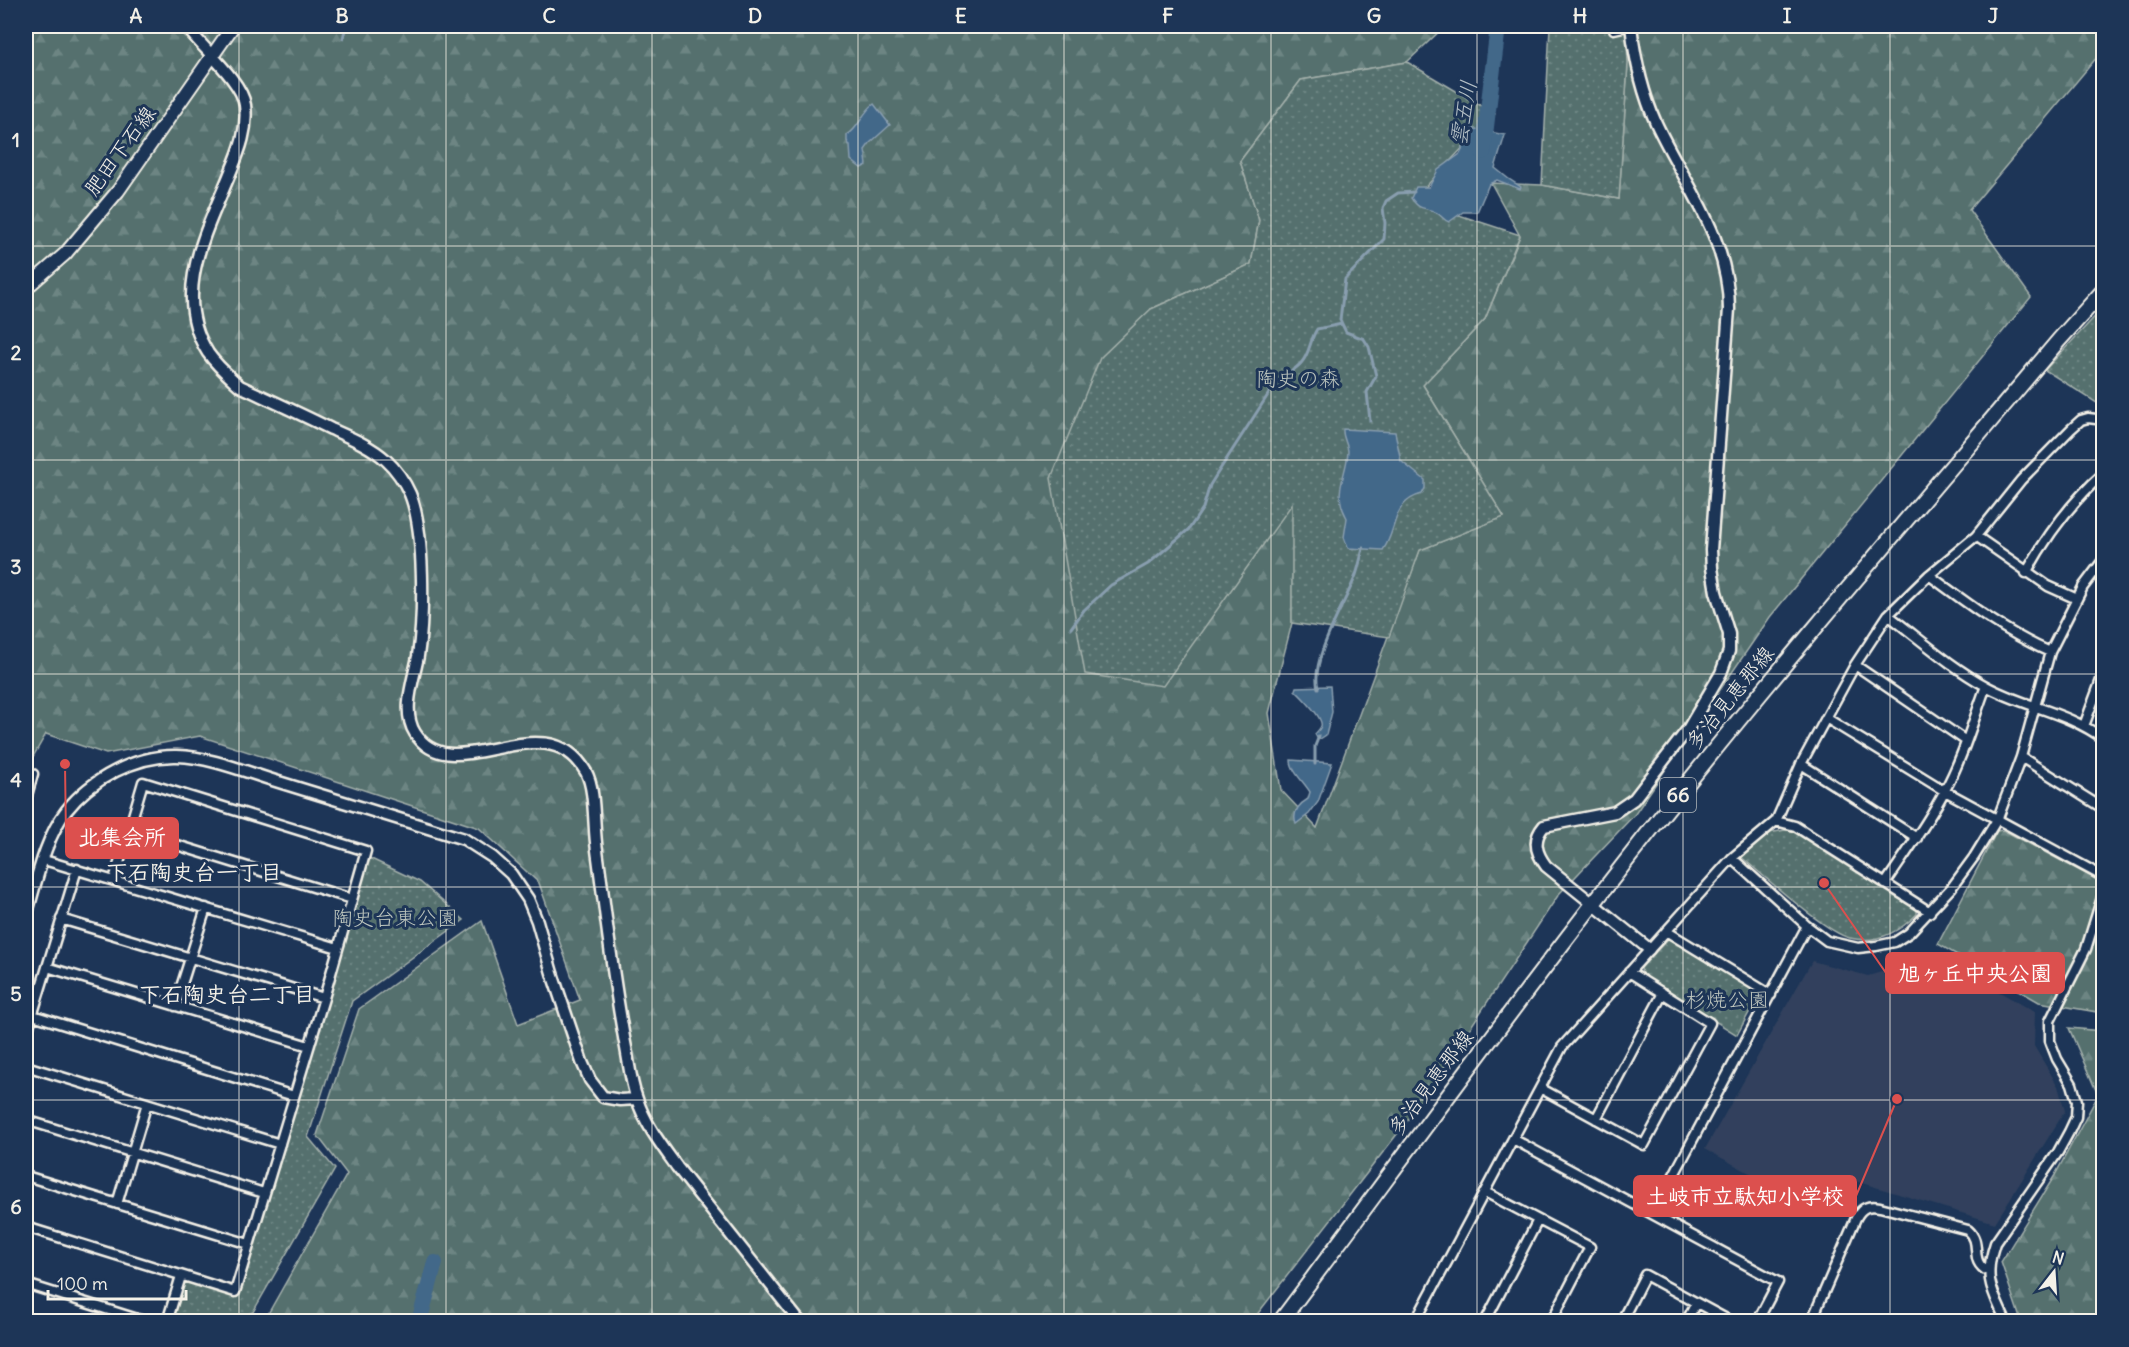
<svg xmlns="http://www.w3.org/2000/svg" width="2129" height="1347" viewBox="0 0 2129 1347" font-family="Delius,'Klee One',sans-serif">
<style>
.built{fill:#31415d}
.forest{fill:url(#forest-firs);stroke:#a4b0ab;stroke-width:1.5}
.park{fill:url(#park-dots);stroke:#a4b0ab;stroke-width:1.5}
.water{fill:#426789;stroke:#899eaf;stroke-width:1.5}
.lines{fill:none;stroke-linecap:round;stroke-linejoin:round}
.stream{stroke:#899eaf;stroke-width:3}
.river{stroke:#426789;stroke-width:16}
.minor-casing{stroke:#f4f1e8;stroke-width:13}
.tertiary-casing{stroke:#f4f1e8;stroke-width:15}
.secondary-casing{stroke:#f4f1e8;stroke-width:16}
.primary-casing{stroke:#f4f1e8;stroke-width:18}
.minor{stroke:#1d3557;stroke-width:8}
.tertiary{stroke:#1d3557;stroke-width:10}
.secondary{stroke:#1d3557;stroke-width:12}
.primary{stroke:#1d3557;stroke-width:14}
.grid{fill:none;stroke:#f4f1e8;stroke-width:1.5;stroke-opacity:0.55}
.labels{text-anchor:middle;stroke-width:6;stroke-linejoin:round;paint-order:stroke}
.shield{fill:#1d3557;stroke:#b4b9bc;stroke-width:1.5}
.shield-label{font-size:20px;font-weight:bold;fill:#f4f1e8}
.street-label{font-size:21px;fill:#f4f1e8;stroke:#1d3557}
.park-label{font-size:21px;fill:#bcc4bd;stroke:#1d3557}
.water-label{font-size:22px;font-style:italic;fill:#b6c1c7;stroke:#1d3557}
.neighbourhood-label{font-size:22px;font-weight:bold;fill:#f4f1e8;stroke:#1d3557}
.leader{fill:none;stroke:#dc504e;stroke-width:2}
.callout-dot{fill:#dc504e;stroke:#1d3557;stroke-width:2}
.callout{fill:#dc504e;stroke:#dc504e;stroke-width:2}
.callout-label{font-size:22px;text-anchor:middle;font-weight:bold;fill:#fff}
.neatline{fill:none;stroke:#f4f1e8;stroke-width:2}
.grid-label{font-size:20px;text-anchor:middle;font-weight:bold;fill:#f4f1e8}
</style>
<defs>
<pattern id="forest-firs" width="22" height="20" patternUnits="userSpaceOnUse" patternTransform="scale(1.5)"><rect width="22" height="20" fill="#54706e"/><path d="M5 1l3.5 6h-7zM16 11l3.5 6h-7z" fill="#6d8583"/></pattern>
<pattern id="park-dots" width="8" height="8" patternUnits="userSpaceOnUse" patternTransform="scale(1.5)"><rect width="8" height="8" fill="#54706e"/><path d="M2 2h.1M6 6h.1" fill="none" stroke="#6d8583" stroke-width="1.8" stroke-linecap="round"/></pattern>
</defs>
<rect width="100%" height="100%" fill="#1d3557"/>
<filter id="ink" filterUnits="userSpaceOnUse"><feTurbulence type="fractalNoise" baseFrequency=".0167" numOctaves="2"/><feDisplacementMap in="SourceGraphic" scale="12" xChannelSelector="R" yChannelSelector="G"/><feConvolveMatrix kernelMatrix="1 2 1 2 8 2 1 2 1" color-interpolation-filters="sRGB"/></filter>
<g filter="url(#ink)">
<!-- built -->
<path class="built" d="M 1936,956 L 2035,1012 L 2034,1046 L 2058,1086 L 2065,1111 L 1995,1223 L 1852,1180 L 1828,1215 L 1705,1149 L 1812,961 L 1868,976 Z"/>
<!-- forest -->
<path class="forest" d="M 26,26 L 1445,26 L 1407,62 L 1301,80 L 1240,161 L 1259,220 L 1251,264 L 1151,309 L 1293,503 L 1292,623 L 1269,713 L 1281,790 L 1317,828 L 1420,550 L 1504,517 L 1423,385 L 1485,319 L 1520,236 L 1491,183 L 1542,185 L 1619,199 L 1628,63 L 1626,26 L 2103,26 L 2103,50 L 1969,210 L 2031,297 L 1770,617 L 1635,814 L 1559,894 L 1415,1111 L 1252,1321 L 264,1321 L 347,1174 L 317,1135 L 359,1009 L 482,921 L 518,1024 L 580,1000 L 539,883 L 479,828 L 200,736 L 106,754 L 46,734 L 30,762 L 26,761 Z
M 2003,830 L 2103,883 L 2103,1013 L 2039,1002 L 1938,944 L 1997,831 Z
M 2069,1028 L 2103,1031 L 2103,1321 L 2021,1321 L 2001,1262 L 2055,1175 L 2098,1095 Z"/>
<!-- park -->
<path class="park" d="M 1531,26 L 1626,26 L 1628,63 L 1619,199 L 1542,185 L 1550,27 Z
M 1407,62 L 1495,114 L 1413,200 L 1520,235 L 1485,319 L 1423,385 L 1504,517 L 1420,550 L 1389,637 L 1292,623 L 1292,504 L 1163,686 L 1085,674 L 1051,478 L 1100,358 L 1151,309 L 1251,264 L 1259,220 L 1240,161 L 1301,80 Z
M 2103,308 L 2103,407 L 2045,370 Z
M 1785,830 L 1795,831 L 1917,909 L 1917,914 C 1899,932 1876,944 1850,938 C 1826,933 1762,874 1740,856 L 1769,833 Z
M 367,857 L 420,882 L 464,920 L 352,1001 L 308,1137 L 335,1169 L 253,1312 L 230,1321 L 171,1322 L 183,1281 L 238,1296 Z
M 1668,939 L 1672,939 L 1755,990 L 1757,998 L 1737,1035 L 1642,975 L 1641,968 Z"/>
<!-- water -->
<path class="water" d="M 874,104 L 890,125 L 870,143 L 865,150 L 867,165 L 861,168 L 851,160 L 850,146 L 847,141 L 847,135 C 859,129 862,112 874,104 Z
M 1466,127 L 1505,135 L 1495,168 C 1503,175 1511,181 1521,187 L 1520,189 L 1497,180 L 1489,184 L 1477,212 L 1463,212 L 1449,222 C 1443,220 1442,216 1437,213 C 1423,205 1422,213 1411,198 L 1416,187 L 1429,187 L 1438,170 L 1460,154 L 1466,142 Z
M 1343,429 L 1395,432 L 1401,461 L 1425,480 L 1425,488 L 1422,494 C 1391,502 1398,529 1383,550 L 1348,548 L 1344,537 L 1347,518 C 1332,492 1346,478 1348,452 C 1348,444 1342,438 1343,429 Z
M 1330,686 L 1332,712 L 1326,735 L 1320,739 L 1317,738 L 1315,734 C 1317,732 1320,729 1321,726 C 1324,718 1302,697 1295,690 L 1296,687 Z
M 1291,760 L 1332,763 L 1318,802 L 1309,814 L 1296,824 C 1292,813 1298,805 1308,799 L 1310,792 C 1304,782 1291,771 1291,760 Z"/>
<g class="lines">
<!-- stream -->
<path class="stream" d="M 343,38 L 346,26
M 1370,421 L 1367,392 L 1376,376 L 1369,347 L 1364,339 L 1346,332 L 1340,320 L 1345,279 L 1384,239 L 1385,223 L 1383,208 L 1386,201 L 1398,193 L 1414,192
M 1071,628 L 1084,610 L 1111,585 L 1148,564 L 1189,529 L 1203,508 L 1210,485 L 1215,477 L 1275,384 C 1283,375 1295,371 1302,362 C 1310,353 1310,339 1317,329 L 1342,324
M 1318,688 C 1310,659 1345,604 1356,575 C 1359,566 1361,557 1363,548
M 1315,764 L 1315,746 L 1319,736"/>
<!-- river -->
<path class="river" d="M 1483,152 L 1498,26
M 419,1322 L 435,1263"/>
<defs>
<path id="minor" d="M 1614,29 L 1627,26
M 1976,536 L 2048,586 L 2077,599
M 2026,573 C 2047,535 2071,502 2104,473
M 1929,575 C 1968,604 2006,633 2050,652
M 1888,615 C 1920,639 1951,667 1986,686 C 2024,707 2068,712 2104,739
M 1855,665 L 1966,741
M 1826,718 L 1945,791 L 2104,877
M 2084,726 L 2104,672
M 2021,757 L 2104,809
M 1801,764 L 1917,838
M 26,772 L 33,774 L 26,799
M 1776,821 L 1795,826 L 1930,912
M 128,830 L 352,899
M 1732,858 L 1807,926 L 1827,941 L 1858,948 L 1876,946 L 1895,942 L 1909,933 L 1952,887 L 1974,857 L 1998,818 L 2021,757 L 2050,652 L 2083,587 L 2104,559
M 44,860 L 338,948
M 1885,884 C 1906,853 1928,823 1945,790 C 1963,757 1973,721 1986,686
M 61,919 L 324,998
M 1666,931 L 1771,995
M 47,967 L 309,1046
M 175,1006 L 206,908
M 26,1013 L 294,1096
M 26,1036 L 77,869
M 26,1066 L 280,1144
M 1540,1088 L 1644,1145 L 1710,1023 L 1629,972
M 1596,1119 L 1663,993
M 26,1120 L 264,1193
M 1513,1139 L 1778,1282 L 1757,1322
M 26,1176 L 249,1244
M 1485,1192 L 1590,1247 L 1551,1322
M 117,1204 L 147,1103
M 1653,1214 L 1807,926
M 26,1227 L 235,1292 L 324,998 L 366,851 L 143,782 L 114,880
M 26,1284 L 147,1322
M 167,1322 L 181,1276
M 1415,1322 L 1562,1047 L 1732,858 L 1776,821 L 1801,764 L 1826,718 L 1855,665 L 1888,615 L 1929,575 L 1976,536 L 2021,480 L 2071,429 L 2081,420 L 2088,418 L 2104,420
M 1485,1322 L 1538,1220
M 1621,1322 L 1645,1275 L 1732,1322
M 1686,1322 L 1696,1303
M 1811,1322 L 1856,1218 C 1862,1207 1868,1205 1880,1207 L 1968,1230 C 1984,1244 1967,1261 1989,1272
M 2006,1322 C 1992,1290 1983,1279 1995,1243 L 2058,1152 L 2069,1132 L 2076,1117 L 2077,1101 L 2072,1084 L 2057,1059 L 2050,1041 L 2050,1021 L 2086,949 L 2104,891"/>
<path id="tertiary" d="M 186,26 C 201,47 242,81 245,105 C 248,129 240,150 231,171 C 208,229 170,293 208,353 C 217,366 229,376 240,386 C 270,400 301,414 331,429 C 349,437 371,446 386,460 C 395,468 405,482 410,494 C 425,531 424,616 418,656 C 414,679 401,711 415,733 C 452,792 545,700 586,772 C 596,790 593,828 597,850 C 606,916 613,982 626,1048 C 629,1064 631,1083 637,1099 C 645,1124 662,1146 677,1167 L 800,1322
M 1631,26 C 1635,59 1642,92 1656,123 C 1685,185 1729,237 1729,309 L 1711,550 L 1712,568 L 1716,592 L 1729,634 L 1729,651 L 1721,673 L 1688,729 L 1634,799 L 1615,812 L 1544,826 C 1532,840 1536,853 1546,866 L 1649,949
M 26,916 C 36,883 45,838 66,811 C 91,779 136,755 177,756 C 212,757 248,773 282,783 C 343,802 403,820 464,839 L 492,857 L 511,874 L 528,899 L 537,921 L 552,973 L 582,1062 L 590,1080 L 603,1097 L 620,1100 L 636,1099"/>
<path id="secondary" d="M 26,288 L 65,254 L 118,191 L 233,26"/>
<path id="primary" d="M 1280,1322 C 1411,1147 1539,970 1675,799 C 1799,643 1930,493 2059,340 L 2104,290"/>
</defs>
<!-- minor casing -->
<use href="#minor" class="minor-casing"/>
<!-- tertiary casing -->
<use href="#tertiary" class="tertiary-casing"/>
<!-- secondary casing -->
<use href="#secondary" class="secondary-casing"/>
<!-- primary casing -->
<use href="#primary" class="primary-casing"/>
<!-- minor -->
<use href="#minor" class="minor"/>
<!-- tertiary -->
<use href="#tertiary" class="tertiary"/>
<!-- secondary -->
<use href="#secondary" class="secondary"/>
<!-- primary -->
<use href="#primary" class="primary"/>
</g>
</g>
<!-- grid -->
<path class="grid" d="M 239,26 L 239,1322M 446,26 L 446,1322M 652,26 L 652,1322M 858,26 L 858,1322M 1064,26 L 1064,1322M 1271,26 L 1271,1322M 1477,26 L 1477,1322M 1683,26 L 1683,1322M 1890,26 L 1890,1322M 26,246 L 2104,246M 26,460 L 2104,460M 26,674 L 2104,674M 26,887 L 2104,887M 26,1100 L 2104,1100"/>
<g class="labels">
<!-- shield labels -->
<rect class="shield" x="1660" y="778" width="36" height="34" rx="4.5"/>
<g class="shield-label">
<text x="1678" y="802">66</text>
</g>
<!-- street labels -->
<g class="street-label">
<text transform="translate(120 151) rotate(-54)" y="7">肥田下石線</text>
<text transform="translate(1730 698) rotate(-51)" y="7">多治見恵那線</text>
<text transform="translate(1431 1083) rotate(-53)" y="7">多治見恵那線</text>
</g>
<!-- park labels -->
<g class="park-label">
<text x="1298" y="386">陶史の森</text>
<text x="395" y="925">陶史台東公園</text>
<text x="1727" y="1007">杉焼公園</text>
</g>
<!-- water labels -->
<g class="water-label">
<text transform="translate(1463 113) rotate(-80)" y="8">雲五川</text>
</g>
<!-- neighbourhood labels -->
<g class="neighbourhood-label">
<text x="194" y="880">下石陶史台一丁目</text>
<text x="227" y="1002">下石陶史台二丁目</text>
</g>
</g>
<!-- callouts -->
<path class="leader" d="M65 764L66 838M1824 883L1886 973M1897 1099L1856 1196"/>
<g class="callout-dot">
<circle cx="65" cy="764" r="6"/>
<circle cx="1824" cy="883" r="6"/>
<circle cx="1897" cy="1099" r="6"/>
</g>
<g class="callout">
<rect x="66" y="818" width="112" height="40" rx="6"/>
<rect x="1886" y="953" width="178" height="40" rx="6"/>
<rect x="1634" y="1176" width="222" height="40" rx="6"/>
</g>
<g class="callout-label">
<text x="122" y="845">北集会所</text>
<text x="1975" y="981">旭ヶ丘中央公園</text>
<text x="1745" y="1204">土岐市立駄知小学校</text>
</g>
<!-- margin -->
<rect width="2129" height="1347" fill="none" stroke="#1d3557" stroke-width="66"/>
<!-- north arrow -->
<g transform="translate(2054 1272) rotate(17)" stroke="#1d3557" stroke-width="4.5" paint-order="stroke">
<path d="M0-4.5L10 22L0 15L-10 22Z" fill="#f4f1e8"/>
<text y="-9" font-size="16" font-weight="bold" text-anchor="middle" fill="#f4f1e8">N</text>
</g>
<!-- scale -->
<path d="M48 1290v9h138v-9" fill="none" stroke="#f4f1e8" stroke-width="3"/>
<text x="57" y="1290" font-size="18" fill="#f4f1e8" stroke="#1d3557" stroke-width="4.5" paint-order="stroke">100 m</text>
<rect x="33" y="33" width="2063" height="1281" class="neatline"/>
<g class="grid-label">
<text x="136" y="23">A</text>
<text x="342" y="23">B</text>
<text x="549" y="23">C</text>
<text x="755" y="23">D</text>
<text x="961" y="23">E</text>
<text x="1168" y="23">F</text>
<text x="1374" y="23">G</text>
<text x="1580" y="23">H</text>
<text x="1787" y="23">I</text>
<text x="1993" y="23">J</text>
<text x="16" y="147">1</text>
<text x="16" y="360">2</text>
<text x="16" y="574">3</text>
<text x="16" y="787">4</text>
<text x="16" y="1001">5</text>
<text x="16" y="1214">6</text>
</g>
</svg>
